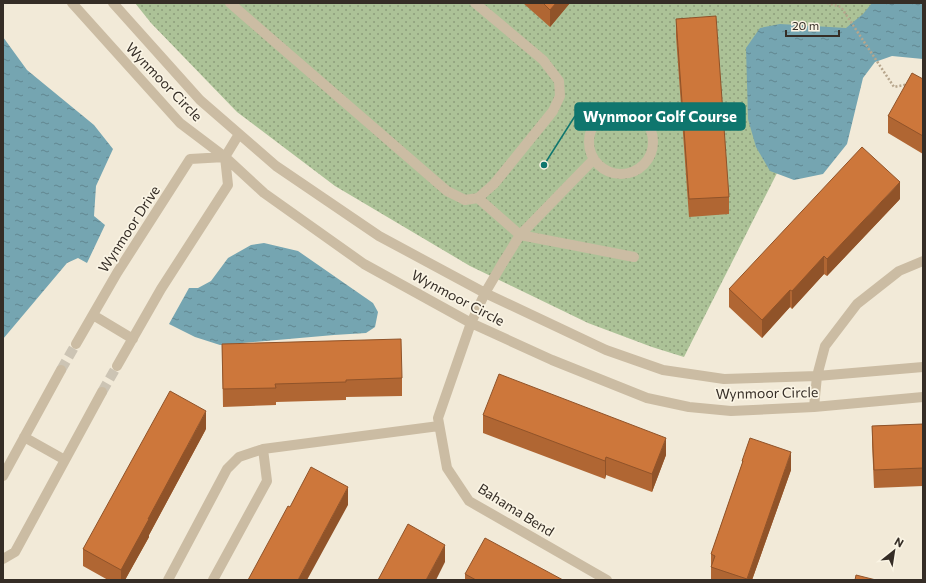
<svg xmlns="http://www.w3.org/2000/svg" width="926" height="583" viewBox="0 0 926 583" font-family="Commissioner,sans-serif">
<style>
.grass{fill:url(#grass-dots)}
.water{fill:url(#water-ripples)}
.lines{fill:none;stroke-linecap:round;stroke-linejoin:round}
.minor-tunnel{stroke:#ccc4b4;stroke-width:10;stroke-dasharray:10 5;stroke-linecap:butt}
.path{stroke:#b7a68d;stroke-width:2.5;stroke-dasharray:2 2;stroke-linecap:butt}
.minor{stroke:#cbbca3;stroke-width:10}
.wall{fill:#b06633}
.shaded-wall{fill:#905329}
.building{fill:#cd773b;stroke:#905329}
.labels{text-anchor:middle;stroke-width:3.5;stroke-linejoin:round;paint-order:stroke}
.street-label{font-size:14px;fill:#352d26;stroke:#faf4e4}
.leader{fill:none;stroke:#0f766e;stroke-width:1.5}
.callout-dot{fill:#0f766e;stroke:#faf4e4;stroke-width:1.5}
.callout{fill:#0f766e;stroke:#0f766e;stroke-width:1.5}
.callout-label{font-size:15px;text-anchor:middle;font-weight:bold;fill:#fff}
</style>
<defs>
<pattern id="grass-dots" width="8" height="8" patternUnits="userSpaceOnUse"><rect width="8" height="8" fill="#acc297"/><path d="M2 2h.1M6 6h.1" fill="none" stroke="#8d9e7b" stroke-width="1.8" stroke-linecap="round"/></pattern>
<pattern id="water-ripples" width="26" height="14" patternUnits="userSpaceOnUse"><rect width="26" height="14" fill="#75a5b1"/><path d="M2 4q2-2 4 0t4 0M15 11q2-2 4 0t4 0" fill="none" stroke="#618790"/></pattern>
</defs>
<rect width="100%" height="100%" fill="#f2ead8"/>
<!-- grass -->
<path class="grass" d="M 135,3 L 923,3 L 900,44 L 817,94 L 684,357 L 652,347 L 588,323 L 470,266 L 335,186 L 237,112 L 151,23 Z"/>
<!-- water -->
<path class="water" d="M 872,3 L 923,3 L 923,59 L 892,56 L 875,62 L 863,78 L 847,144 L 823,174 L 794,180 L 770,171 L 756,147 L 748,119 L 746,48 L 760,28 L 780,24 L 846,28 L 863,14 Z
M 3,37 L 27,70 L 94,125 L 113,149 L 96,186 L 94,216 L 105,225 L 87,263 L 78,258 L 67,263 L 3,339 Z
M 264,243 L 298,251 L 373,303 L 378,312 L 375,327 L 366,333 L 334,335 L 220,345 L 195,337 L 169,324 L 189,288 L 198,288 L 211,281 L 228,258 L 251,245 Z"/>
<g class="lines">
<!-- minor-tunnel -->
<path class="minor-tunnel" d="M 61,370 L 76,344
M 102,392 L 117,366"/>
<!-- path -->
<path class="path" d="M 827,3 L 841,7 L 894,87 L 909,84"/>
<!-- minor -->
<path class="minor" d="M 72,3 L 180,123 L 225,157 L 264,193 L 364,264 L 471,323 L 552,360 L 647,398 L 689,407 L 731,411 L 814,407 L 923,397
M 113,3 L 200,100 L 276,166 L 379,236 L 485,293 L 606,350 L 663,370 L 724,379 L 817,376 L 923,367
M 230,3 L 447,191 L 465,200 L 478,198 L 494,184 L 553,111 L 560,96 L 559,81 L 543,60 L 475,3
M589 142a32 32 0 1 1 64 0a32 32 0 1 1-64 0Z
M 594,159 L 520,235 L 502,264 L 485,293 L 471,323 L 438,418 L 447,468 L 469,501 L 607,580
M 478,198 L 520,235 L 634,257
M 93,315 L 133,339
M 76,344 L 117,273 L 190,159 L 225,157
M 117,366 L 161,289 L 228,185 L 225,157 L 239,134
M 814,407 L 817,376 L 825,346 L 857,304 L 899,271 L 923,261
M 24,437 L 65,460
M 3,476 L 61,370
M 3,559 L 15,552 L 102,392
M 168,580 L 227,469 L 239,457 L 263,449 L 439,426
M 213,580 L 267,481 L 263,449"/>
</g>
<!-- wall -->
<path class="wall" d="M 523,3 L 570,3 L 550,27 Z
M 676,19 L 729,197 L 729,214 L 689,217 L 676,36 Z
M 923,79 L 923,154 L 888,133 L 888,116 Z
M 900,199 L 827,276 L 824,274 L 792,309 L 790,307 L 762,338 L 729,307 L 729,289 Z
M 222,344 L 402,378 L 402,396 L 346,397 L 346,400 L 276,402 L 276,405 L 223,407 Z
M 483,415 L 666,455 L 652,492 L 606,475 L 605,479 L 483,433 Z
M 923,424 L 923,486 L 874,488 L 872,443 L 872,426 Z
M 206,429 L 149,535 L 149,537 L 125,580 L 108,580 L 83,566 L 83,549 Z
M 742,461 L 791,470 L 752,580 L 711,580 L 711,554 L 742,464 Z
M 465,574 L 563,580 L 465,580 Z"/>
<!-- shaded-wall -->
<path class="shaded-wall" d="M 556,3 L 570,3 L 550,27 L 550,10 Z
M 900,182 L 900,199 L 827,276 L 827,259 Z
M 824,256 L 824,274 L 792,309 L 792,291 Z
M 790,290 L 790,307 L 762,338 L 762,320 Z
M 206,411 L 206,429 L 149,535 L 149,537 L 125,580 L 121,580 L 121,570 Z
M 666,438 L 666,455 L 652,492 L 652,474 Z
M 791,452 L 791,470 L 752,580 L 747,580 Z
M 606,457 L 606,475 L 605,479 L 605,461 Z
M 348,487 L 348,505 L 307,580 L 298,580 Z
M 445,545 L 445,562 L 436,580 L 426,580 Z"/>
<!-- building -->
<path class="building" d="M 543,3 L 556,3 L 550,10 Z
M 716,16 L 729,197 L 689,199 L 676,19 Z
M 912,73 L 923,79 L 923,136 L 888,116 Z
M 862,147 L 900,182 L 827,259 L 824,256 L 792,291 L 790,290 L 762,320 L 729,289 Z
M 401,339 L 402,378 L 346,380 L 346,382 L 275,384 L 276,388 L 223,389 L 222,344 Z
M 499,374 L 666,438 L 652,474 L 606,457 L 605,461 L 483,415 Z
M 170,391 L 206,411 L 148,519 L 149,519 L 121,570 L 83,549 Z
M 923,424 L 923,468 L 874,470 L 872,426 Z
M 750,438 L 791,452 L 747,579 L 711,567 L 715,556 L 711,554 L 743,461 L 742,461 Z
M 311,467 L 348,487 L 298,580 L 248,580 L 288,506 L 290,507 Z
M 408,524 L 445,545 L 426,580 L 378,580 Z
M 485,538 L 563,580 L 476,580 L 465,574 Z
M 856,575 L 876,580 L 855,580 Z"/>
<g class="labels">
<!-- street labels -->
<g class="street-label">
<text transform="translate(164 82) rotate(46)" y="5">Wynmoor Circle</text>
<text transform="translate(129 229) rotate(-57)" y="5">Wynmoor Drive</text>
<text transform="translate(458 298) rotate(28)" y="5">Wynmoor Circle</text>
<text transform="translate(767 393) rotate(-1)" y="5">Wynmoor Circle</text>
<text transform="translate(516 510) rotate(32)" y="5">Bahama Bend</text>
</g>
</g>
<!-- callouts -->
<path class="leader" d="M544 165L575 116"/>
<circle class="callout-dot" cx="544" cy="165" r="4"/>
<rect class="callout" x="575" y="103" width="170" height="27" rx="4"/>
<g class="callout-label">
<text x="660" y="122">Wynmoor Golf Course</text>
</g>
<!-- border -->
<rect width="926" height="583" fill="none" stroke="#352d26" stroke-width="8"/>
<!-- north arrow -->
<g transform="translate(894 551) rotate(30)" stroke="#faf4e4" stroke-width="3" paint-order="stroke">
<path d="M0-3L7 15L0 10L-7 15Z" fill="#352d26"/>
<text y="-6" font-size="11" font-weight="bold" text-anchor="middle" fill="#352d26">N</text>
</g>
<!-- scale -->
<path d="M786 30v6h53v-6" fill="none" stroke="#352d26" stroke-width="2"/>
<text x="792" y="30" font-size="12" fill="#352d26" stroke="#faf4e4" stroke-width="3" paint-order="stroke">20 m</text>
</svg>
